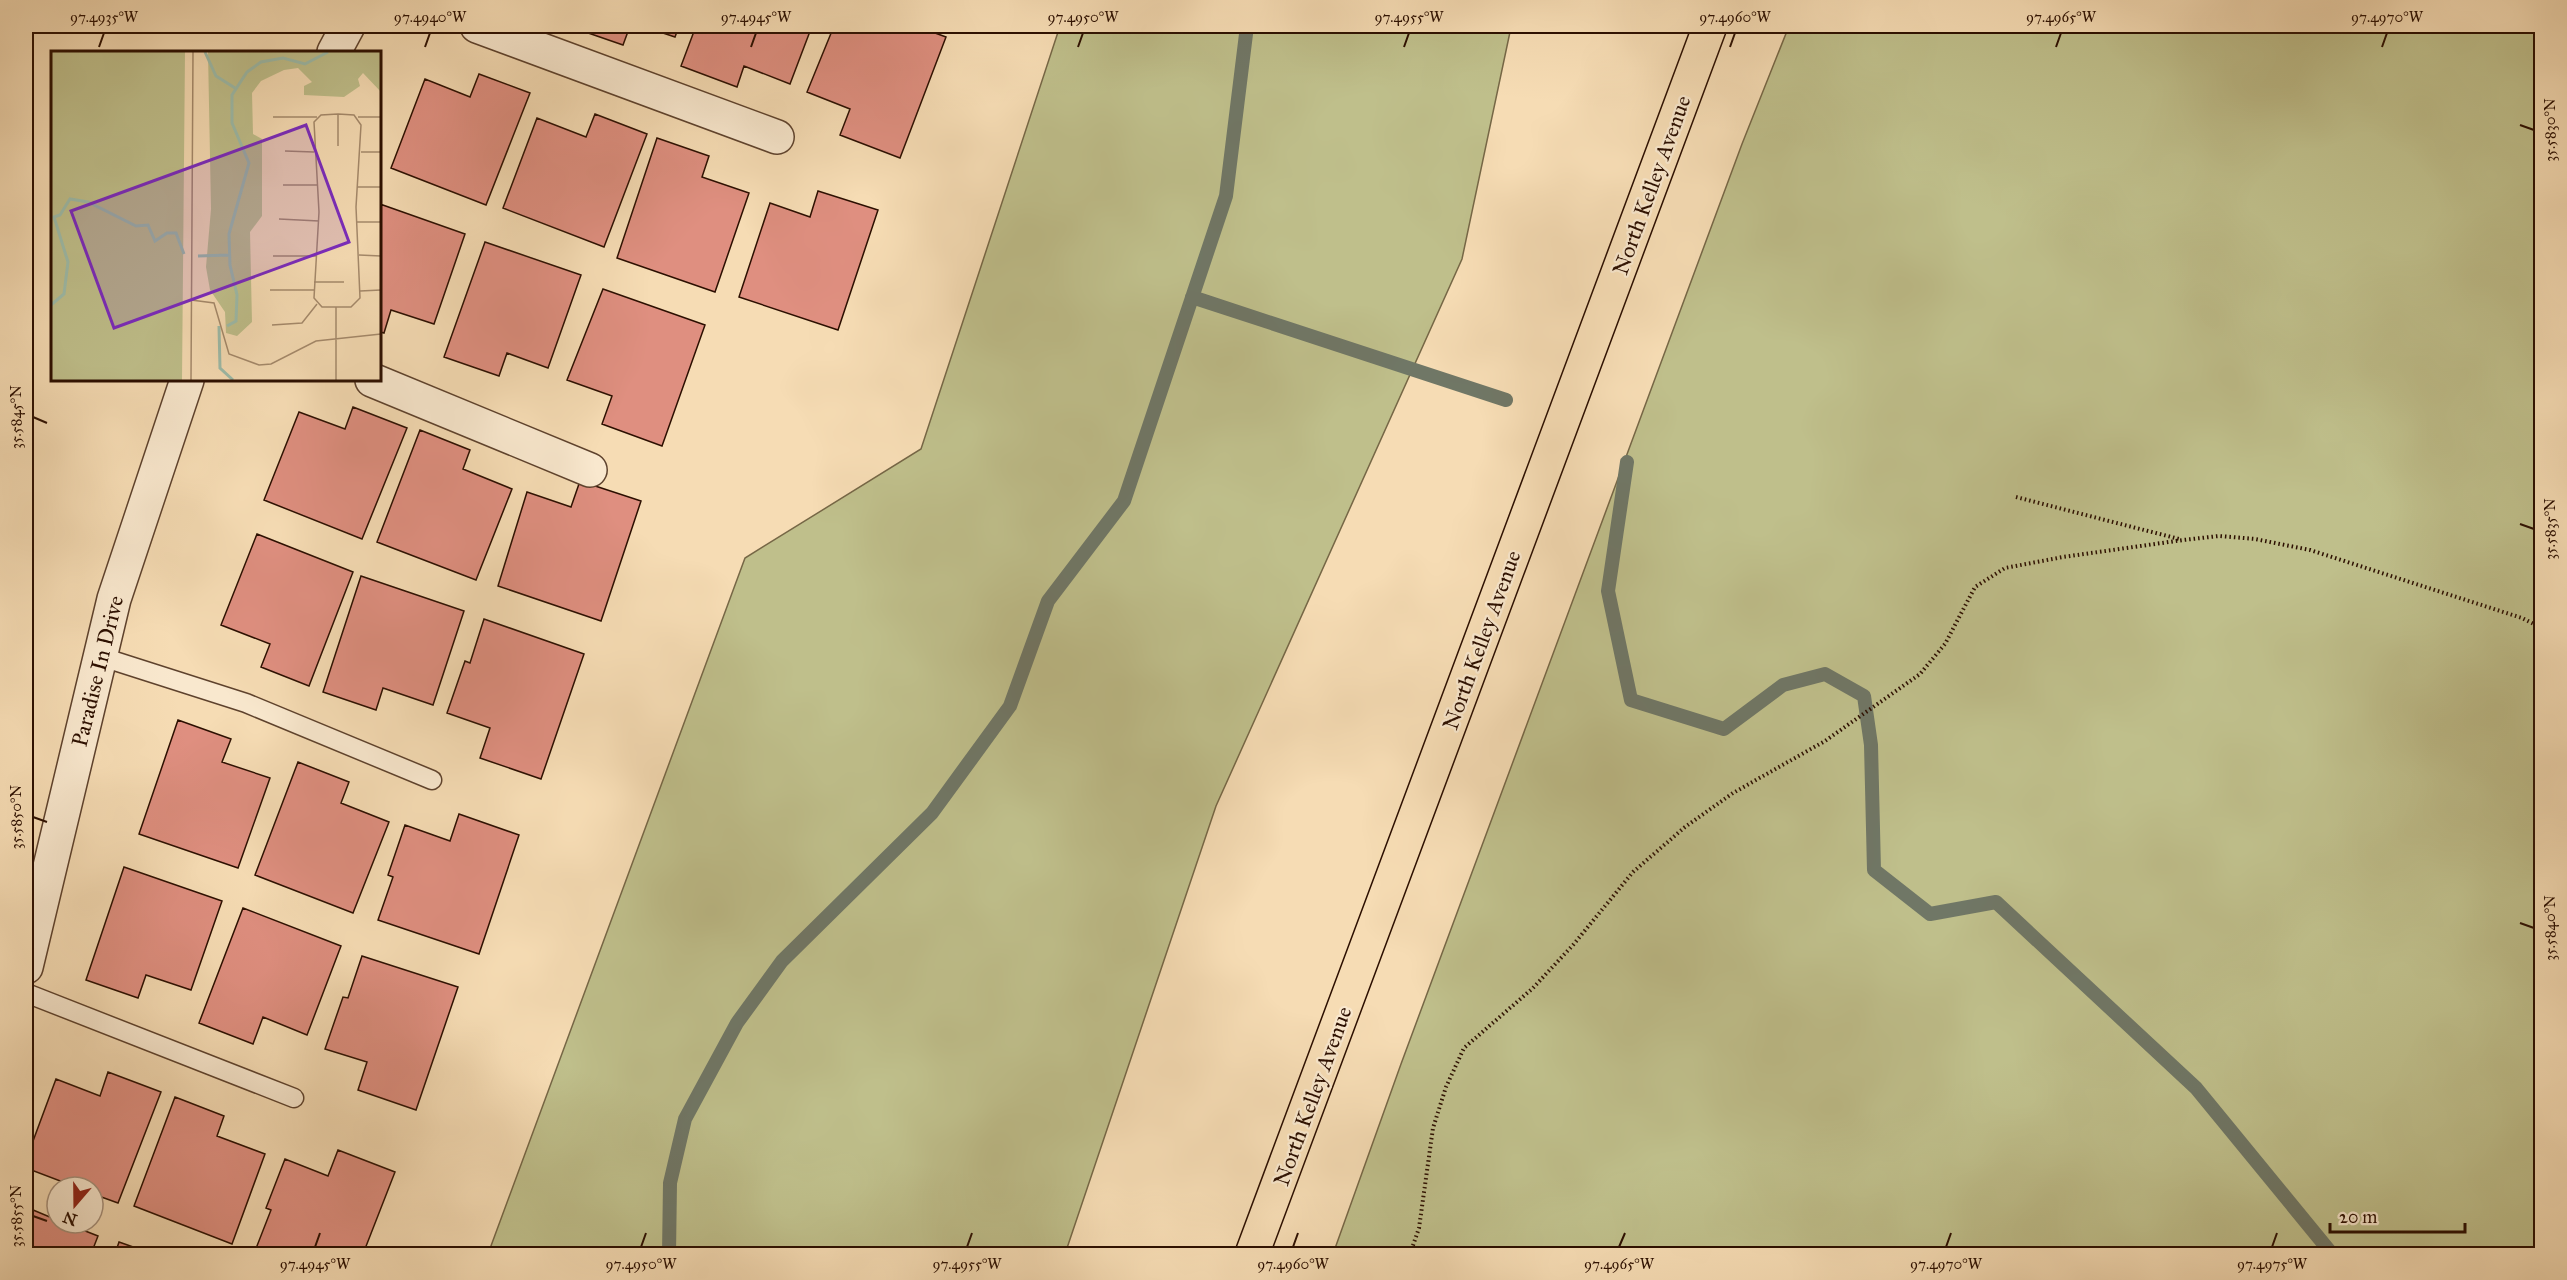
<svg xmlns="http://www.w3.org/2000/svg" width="2567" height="1280" viewBox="0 0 2567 1280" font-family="'IM FELL Great Primer',serif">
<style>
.green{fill:#bfbf8b;stroke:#766746;stroke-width:1.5}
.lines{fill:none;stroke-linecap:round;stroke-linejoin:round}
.stream{stroke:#707766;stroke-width:14}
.building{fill:#df8f80;stroke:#2c0f00;stroke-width:1.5}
.lane-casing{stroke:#5e422d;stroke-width:21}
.street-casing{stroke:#5e422d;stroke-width:36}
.primary-casing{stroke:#2c0f00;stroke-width:36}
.path{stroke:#2c0f00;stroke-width:4;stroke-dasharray:1.5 3;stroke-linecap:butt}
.lane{stroke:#f9e8ce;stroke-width:18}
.street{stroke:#f9e8ce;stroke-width:33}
.primary{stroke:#f6dcb4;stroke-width:33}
.ticks{fill:none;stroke:#2c0f00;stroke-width:2}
.labels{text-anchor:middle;stroke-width:4.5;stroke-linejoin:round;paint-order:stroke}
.street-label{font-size:22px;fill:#2c0f00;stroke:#f9e8ce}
.inset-river{fill:none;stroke:#9dbcaa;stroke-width:3}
.inset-road{fill:none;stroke:#a58a6c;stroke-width:1.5}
.view{fill:#7b2cbf;fill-opacity:0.15;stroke:#7b2cbf;stroke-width:3}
.inset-edge{fill:none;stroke:#2c0f00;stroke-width:3}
.neatline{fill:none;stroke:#2c0f00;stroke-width:2}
.ticks-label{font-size:15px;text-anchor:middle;fill:#2c0f00}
</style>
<rect width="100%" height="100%" fill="#f6dcb4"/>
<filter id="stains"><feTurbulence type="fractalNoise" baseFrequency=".00333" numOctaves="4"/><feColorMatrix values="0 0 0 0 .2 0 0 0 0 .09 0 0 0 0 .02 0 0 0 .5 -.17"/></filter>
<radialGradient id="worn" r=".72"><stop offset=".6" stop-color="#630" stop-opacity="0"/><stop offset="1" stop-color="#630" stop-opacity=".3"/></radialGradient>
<!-- green -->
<path class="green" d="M 1060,26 L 1509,26 L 1510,32 L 1462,259 L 1216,806 L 1065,1254 L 488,1254 L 745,558 L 921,449 Z
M 1789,26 L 2541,26 L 2541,1254 L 1333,1254 L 1401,1064 L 1742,144 Z"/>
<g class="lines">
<!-- stream -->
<path class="stream" d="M 1192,297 L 1506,400
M 1627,462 L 1608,591 L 1631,700 L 1724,729 L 1783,685 L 1825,674 L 1864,696 L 1871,745 L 1874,870 L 1930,914 L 1996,902 L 2196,1088 L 2332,1254
M 669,1254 L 670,1183 L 685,1119 L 737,1023 L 782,961 L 932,813 L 1010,706 L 1048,601 L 1124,501 L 1226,196 L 1247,26"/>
</g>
<!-- building -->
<path class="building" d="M 568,26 L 630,26 L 623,45 Z
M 642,26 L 679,26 L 675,37 Z
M 696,26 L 812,26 L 790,84 L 744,66 L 737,87 L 681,66 Z
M 834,26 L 916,26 L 946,37 L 900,158 L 840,135 L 850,109 L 807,92 Z
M 479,74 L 530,93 L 486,205 L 391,168 L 425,79 L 470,97 Z
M 595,114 L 647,134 L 604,247 L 503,208 L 537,118 L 586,137 Z
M 657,138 L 709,156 L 702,177 L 749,193 L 715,292 L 617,258 Z
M 818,191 L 878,210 L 838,330 L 739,297 L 770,203 L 810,217 Z
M 380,204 L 465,234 L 434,324 L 391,310 L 384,333 L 380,332 Z
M 485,242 L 581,275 L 548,368 L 507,353 L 499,376 L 444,357 Z
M 603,289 L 705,325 L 662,446 L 602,424 L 612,396 L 567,380 Z
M 353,407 L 407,428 L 362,539 L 264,500 L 299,412 L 345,429 Z
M 420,430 L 470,450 L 463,469 L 512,489 L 476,580 L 377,542 Z
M 580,481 L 641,501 L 601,621 L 498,586 L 527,492 L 571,507 Z
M 257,534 L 353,572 L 309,686 L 261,667 L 270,644 L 221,625 Z
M 361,576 L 464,611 L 433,705 L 383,688 L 376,710 L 323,692 Z
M 484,619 L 584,654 L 541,779 L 480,758 L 490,728 L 447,713 L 465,661 L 470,663 Z
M 178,720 L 231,739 L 222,762 L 270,778 L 238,868 L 139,834 Z
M 298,762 L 349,782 L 341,803 L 389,822 L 353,913 L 255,875 Z
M 459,814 L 519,835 L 479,954 L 378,920 L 393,877 L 388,875 L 405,825 L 450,841 Z
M 124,867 L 222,901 L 191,990 L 146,975 L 138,998 L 86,980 Z
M 243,908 L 341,946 L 307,1035 L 263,1017 L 253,1044 L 199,1023 Z
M 362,956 L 458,987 L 416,1110 L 358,1090 L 367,1062 L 325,1049 L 343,997 L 348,998 Z
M 108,1072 L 161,1092 L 118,1203 L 93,1194 L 93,1187 L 76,1187 L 26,1168 L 26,1160 L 56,1079 L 100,1096 Z
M 175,1097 L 224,1116 L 217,1136 L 265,1154 L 232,1244 L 134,1206 Z
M 338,1150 L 395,1172 L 363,1254 L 263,1254 L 255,1251 L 271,1210 L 266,1208 L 285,1159 L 328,1176 Z
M 26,1207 L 57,1220 L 57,1223 L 65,1223 L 98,1236 L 91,1254 L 26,1254 Z
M 119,1242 L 153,1254 L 115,1254 Z"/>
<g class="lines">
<defs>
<path id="lane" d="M 99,656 L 246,703 L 432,780
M 26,993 L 294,1098"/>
<path id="street" d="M 477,26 L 777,137
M 334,52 L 348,26
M 372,380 L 590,470
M 26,967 L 114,599 L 187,380"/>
<path id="primary" d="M 1252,1254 L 1710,26"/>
</defs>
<!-- lane casing -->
<use href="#lane" class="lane-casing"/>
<!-- street casing -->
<use href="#street" class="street-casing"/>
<!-- primary casing -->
<use href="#primary" class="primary-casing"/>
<!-- path -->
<path class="path" d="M 2016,497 L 2179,539
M 1410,1254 L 1419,1228 L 1433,1128 L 1446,1087 L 1464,1048 L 1533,988 L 1573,945 L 1633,872 L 1685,827 L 1733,793 L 1825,741 L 1920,674 L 1945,644 L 1975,587 L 2005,568 L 2063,557 L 2183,540 L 2219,536 L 2255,539 L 2310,550 L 2522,618 L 2542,628"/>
<!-- lane -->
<use href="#lane" class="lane"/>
<!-- street -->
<use href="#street" class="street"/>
<!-- primary -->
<use href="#primary" class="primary"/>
</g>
<!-- ticks -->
<path class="ticks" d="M 99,47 L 104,33M 425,47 L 430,33M 751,47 L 756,33M 1078,47 L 1083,33M 1404,47 L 1409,33M 1730,47 L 1735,33M 2056,47 L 2061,33M 2382,47 L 2387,33M 2520,125 L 2534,130M 33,417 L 47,423M 2520,524 L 2534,529M 33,817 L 47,822M 2520,923 L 2534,928M 33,1216 L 47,1221M 315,1247 L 320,1233M 641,1247 L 646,1233M 967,1247 L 972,1233M 1293,1247 L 1298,1233M 1619,1247 L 1625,1233M 1946,1247 L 1951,1233M 2272,1247 L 2277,1233"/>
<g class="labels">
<!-- street labels -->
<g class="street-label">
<text transform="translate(1651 185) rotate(-70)" y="8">North Kelley Avenue</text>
<text transform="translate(1481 640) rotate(-70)" y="8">North Kelley Avenue</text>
<text transform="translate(97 671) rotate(-76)" y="8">Paradise In Drive</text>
<text transform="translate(1312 1096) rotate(-70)" y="8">North Kelley Avenue</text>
</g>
</g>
<!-- overview -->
<g transform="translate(51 51)">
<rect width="330" height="330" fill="#f6dcb4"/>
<path d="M 0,1 L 134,1 L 131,329 L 0,329 ZM 157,1 L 330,1 L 330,41 L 312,22 L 307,28 L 309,35 L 293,46 L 253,44 L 253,35 L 261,31 L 247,17 L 233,19 L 210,30 L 201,42 L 202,83 L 211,88 L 211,165 L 199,181 L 201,271 L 186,285 L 175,282 L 174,261 L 159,239 L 155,216 L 160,158 Z" fill="#bfbf8b"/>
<path class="inset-river" d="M 154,1 L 165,25 L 184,37M 147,205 L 178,204M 0,254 L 13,243 L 17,211 L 3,166 L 9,164 L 19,148 L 37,151 L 85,175 L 97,174 L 104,190 L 116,182 L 125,182 L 133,203M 168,275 L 169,317 L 182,329M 176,275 L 185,270 L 186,244 L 179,214 L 178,183 L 198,112 L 181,72 L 181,44 L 196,21 L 210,11 L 232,7 L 254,13 L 277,1"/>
<path class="inset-road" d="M 287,63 L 303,64 L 310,74 L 305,156 L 309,247 L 300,256 L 271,256 L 263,247 L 268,161 L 263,71 L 270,64 ZM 287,63 L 287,95M 222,66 L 266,66M 307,66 L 330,66M 234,100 L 263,101M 310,101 L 330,101M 232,134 L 267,134M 306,136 L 330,136M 228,168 L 268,170M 305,171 L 330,171M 308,204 L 330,205M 222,205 L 265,205M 263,231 L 293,231M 219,239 L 263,239M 309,240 L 330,239M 140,249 L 163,252 L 178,303 L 208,314 L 220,313 L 265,290 L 330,283M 221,274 L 251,272 L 266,253M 140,329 L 142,1M 285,329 L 285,256"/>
<path class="view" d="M 255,74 L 298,191 L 63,277 L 20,160 Z"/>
<rect width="330" height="330" class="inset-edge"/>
</g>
<!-- margin -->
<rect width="2567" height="1280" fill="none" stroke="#f6dcb4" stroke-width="66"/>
<!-- north arrow -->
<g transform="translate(75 1205) rotate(200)"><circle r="28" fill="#f9e8ce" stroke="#a7917c" stroke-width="1.5"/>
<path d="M0-4.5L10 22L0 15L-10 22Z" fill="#8f2418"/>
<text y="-9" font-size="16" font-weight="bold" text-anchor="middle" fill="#2c0f00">N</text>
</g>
<!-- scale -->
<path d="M2330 1223v9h135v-9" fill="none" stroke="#2c0f00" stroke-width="3"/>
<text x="2339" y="1223" font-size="18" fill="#2c0f00" stroke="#f9e8ce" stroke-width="4.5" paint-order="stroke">20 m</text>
<rect x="33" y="33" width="2501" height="1214" class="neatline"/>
<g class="ticks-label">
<text x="104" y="22">97.4935°W</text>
<text x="430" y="22">97.4940°W</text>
<text x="756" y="22">97.4945°W</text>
<text x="1083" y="22">97.4950°W</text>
<text x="1409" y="22">97.4955°W</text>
<text x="1735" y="22">97.4960°W</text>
<text x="2061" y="22">97.4965°W</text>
<text x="2387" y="22">97.4970°W</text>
<text transform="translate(2550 130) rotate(-90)" y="5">35.5830°N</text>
<text transform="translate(16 417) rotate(-90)" y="5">35.5845°N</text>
<text transform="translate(2550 529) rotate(-90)" y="5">35.5835°N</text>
<text transform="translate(16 817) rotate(-90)" y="5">35.5850°N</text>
<text transform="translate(2550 928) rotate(-90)" y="5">35.5840°N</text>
<text transform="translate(16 1216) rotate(-90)" y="5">35.5855°N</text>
<text x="315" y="1269">97.4945°W</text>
<text x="641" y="1269">97.4950°W</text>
<text x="967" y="1269">97.4955°W</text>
<text x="1293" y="1269">97.4960°W</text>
<text x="1619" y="1269">97.4965°W</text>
<text x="1946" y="1269">97.4970°W</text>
<text x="2272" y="1269">97.4975°W</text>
</g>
<rect width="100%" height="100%" filter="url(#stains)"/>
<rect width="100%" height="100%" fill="url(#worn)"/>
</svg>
